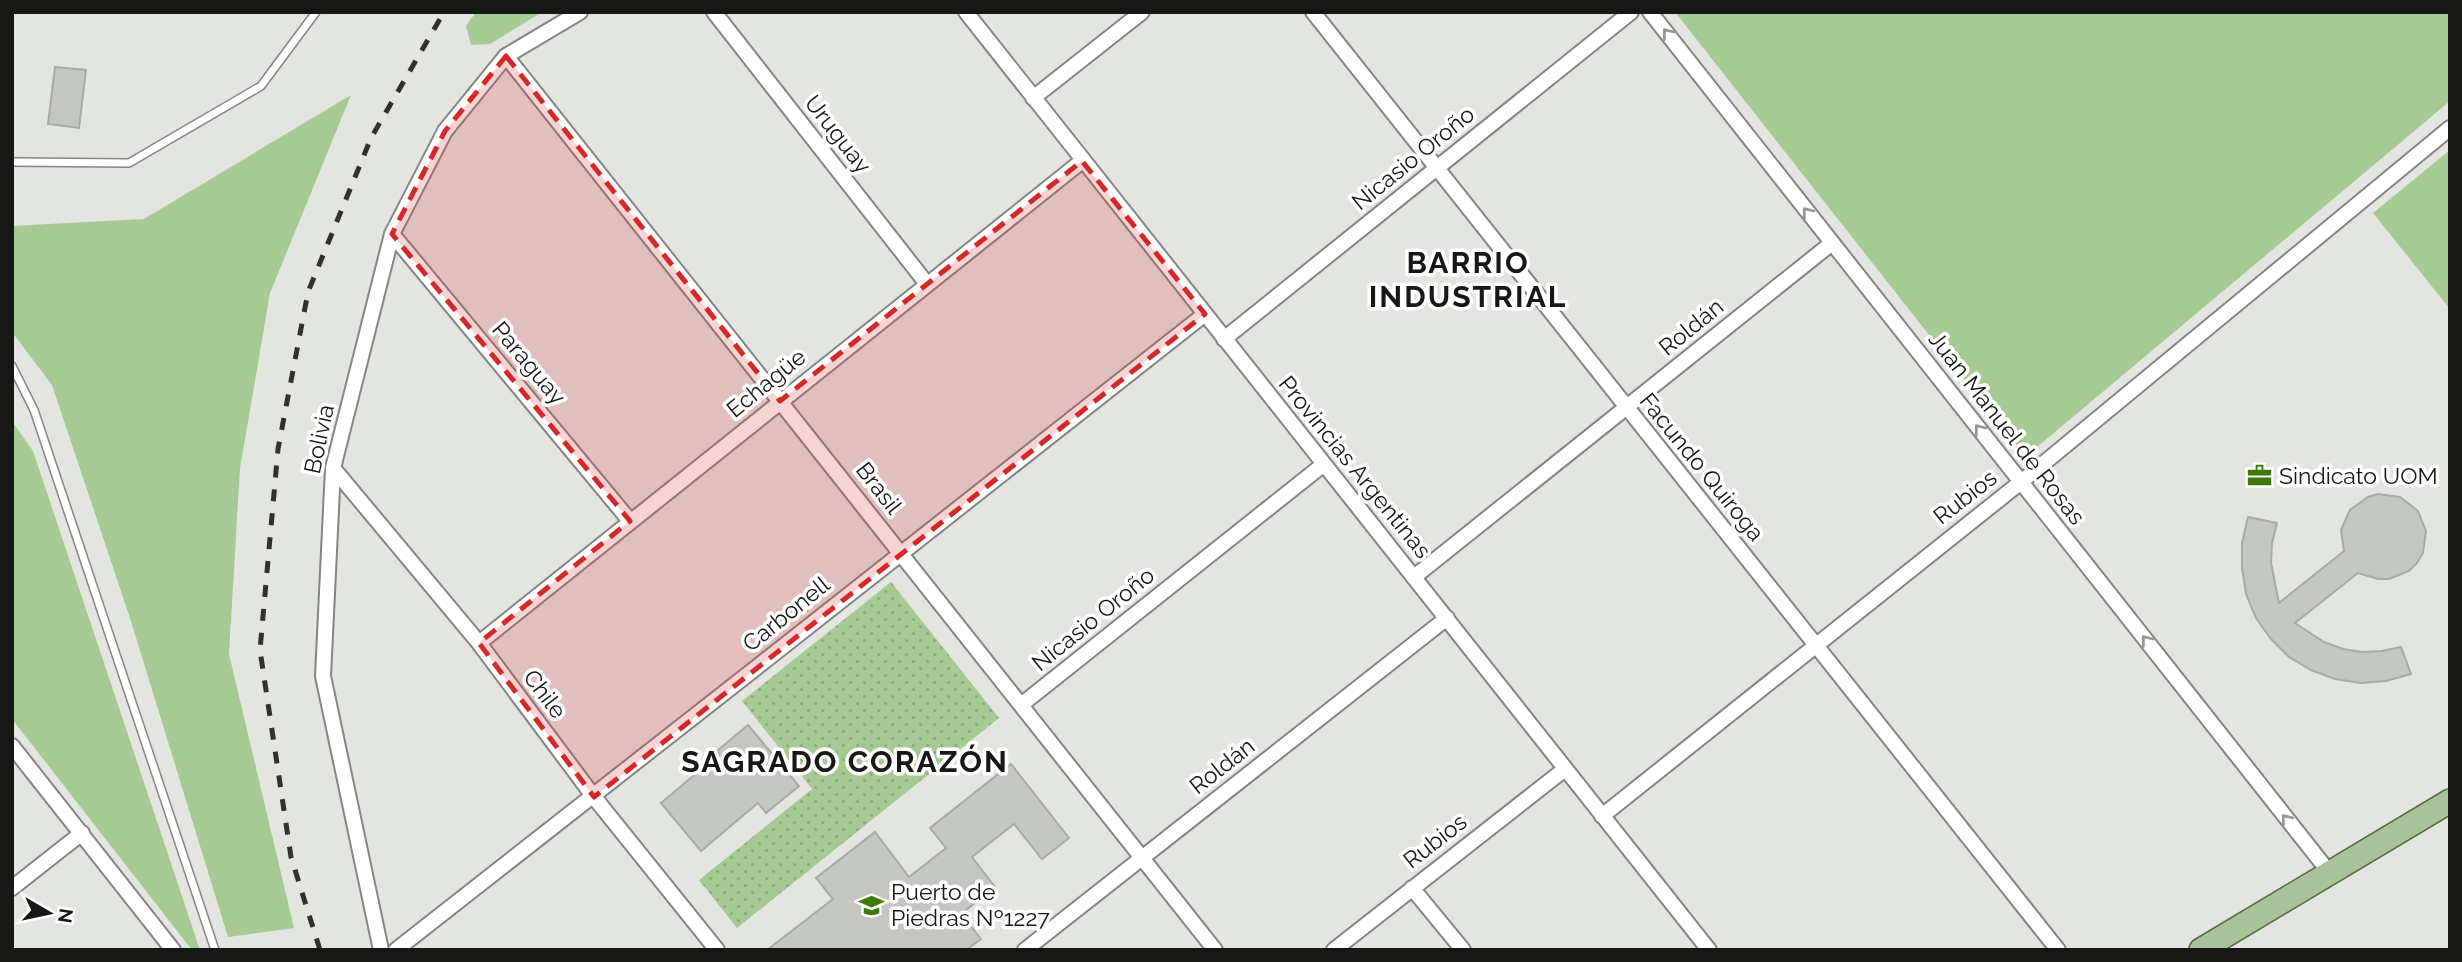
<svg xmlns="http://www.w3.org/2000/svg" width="2462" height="962" viewBox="0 0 2462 962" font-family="Raleway,sans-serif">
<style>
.grass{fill:#a7c993}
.park{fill:url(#park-dots)}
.building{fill:#c3c6c1;stroke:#a7aaa5;stroke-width:2}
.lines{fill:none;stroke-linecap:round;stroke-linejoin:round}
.service-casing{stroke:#848683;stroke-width:10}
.minor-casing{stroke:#848683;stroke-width:18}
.primary-casing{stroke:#536d42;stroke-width:26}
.service{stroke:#fff;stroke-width:7}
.minor{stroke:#fff;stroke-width:14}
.primary{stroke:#abc39c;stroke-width:23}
.rail{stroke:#30312f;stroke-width:5;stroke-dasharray:12 12;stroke-linecap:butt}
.oneway{stroke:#979796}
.marked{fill:#d62828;fill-opacity:0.2;stroke:#d62828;stroke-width:5;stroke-dasharray:14 9;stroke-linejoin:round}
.labels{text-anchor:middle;stroke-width:7;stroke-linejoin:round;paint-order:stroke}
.street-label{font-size:23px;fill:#171816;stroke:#fff}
.poi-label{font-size:23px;fill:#171816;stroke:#fff;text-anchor:start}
.district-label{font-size:30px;font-weight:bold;letter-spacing:2px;fill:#171816;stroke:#fff}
</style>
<defs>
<pattern id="park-dots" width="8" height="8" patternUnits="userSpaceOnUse" patternTransform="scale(1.75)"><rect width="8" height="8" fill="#a7c993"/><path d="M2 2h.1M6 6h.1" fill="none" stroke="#8fac7e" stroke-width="1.8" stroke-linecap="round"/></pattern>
</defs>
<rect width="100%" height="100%" fill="#e3e5e1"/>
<!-- grass -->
<path class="grass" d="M 476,12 L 542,12 L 490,44 L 471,45 L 466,26 Z
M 1675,12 L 2450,12 L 2450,101 L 2037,447 L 2018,448 Z
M 351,95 L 270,293 L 240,468 L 229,654 L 294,928 L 228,937 L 130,618 L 52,385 L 12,332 L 12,226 L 144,219 Z
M 2450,150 L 2450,309 L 2373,213 Z
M 12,421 L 33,451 L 200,950 L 192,950 L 12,719 Z"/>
<!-- park -->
<path class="park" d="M 891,582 L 999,718 L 737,928 L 699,880 L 812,789 L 742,701 Z"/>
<!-- building -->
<path class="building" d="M 55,67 L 86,70 L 79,128 L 48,124 Z
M 2378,494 L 2400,497 L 2418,511 L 2426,531 L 2423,553 L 2417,563 L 2409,571 L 2389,579 L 2378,579 L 2358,573 L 2295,623 L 2324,642 L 2343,649 L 2362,652 L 2382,651 L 2401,647 L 2411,674 L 2386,681 L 2361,683 L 2335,679 L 2311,670 L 2289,657 L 2271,639 L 2256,618 L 2246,594 L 2242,568 L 2242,543 L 2248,517 L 2277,523 L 2272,543 L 2271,563 L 2279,603 L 2344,551 L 2341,530 L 2350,510 L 2368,497 Z
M 748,725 L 799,786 L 766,813 L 758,803 L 701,851 L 661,803 L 719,754 L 717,751 Z
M 1011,764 L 1069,838 L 1042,859 L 1014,824 L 972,857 L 995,887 L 961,914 L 981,939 L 966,950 L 767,950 L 833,899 L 816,878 L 875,832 L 909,877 L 946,848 L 930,828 Z"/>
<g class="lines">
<defs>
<path id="service" d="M 12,162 L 129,163 L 261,86 L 316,12
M 12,366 L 34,410 L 215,950"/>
<path id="minor" d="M 714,12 L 927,284
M 966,12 L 1709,950
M 1313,12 L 2058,950
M 1650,12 L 2329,872
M 506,56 L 1215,950
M 1033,98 L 1142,12
M 392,234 L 630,521
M 1224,339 L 1631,12
M 333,468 L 479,643 L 594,797 L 717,950
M 1414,577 L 1832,243
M 479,643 L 1082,161
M 1021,705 L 1324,464
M 12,746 L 173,950
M 1602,816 L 2021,482 L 2450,128
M 12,888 L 82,833
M 1412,888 L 1463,950
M 381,950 L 323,676 L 333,468 L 392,234 L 445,131 L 506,56 L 580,12
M 396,950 C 667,740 935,525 1205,314
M 1025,950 L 1447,618
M 1334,950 L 1565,769"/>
<path id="primary" d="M 2201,950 L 2450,801"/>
</defs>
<!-- service casing -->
<use href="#service" class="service-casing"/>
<!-- minor casing -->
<use href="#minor" class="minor-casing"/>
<!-- primary casing -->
<use href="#primary" class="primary-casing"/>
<!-- service -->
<use href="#service" class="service"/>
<!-- minor -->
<use href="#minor" class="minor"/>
<!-- primary -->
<use href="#primary" class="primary"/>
<!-- rail -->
<path class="rail" d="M 320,950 L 291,857 L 260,650 L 278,449 L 308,292 L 371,138 L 444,12"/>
</g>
<!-- one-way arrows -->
<defs><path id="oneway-chevron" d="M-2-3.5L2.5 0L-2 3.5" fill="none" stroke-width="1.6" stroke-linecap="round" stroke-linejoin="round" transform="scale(1.75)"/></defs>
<g class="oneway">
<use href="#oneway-chevron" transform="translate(1667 33) rotate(-128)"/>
<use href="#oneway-chevron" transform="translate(1807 212) rotate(-128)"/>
<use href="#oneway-chevron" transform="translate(1979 429) rotate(-128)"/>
<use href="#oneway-chevron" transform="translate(2146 640) rotate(-128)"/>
<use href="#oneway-chevron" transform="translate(2286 819) rotate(-128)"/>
</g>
<!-- marked area -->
<path class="marked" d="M 506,56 L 780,401 L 1082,161 L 1205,314 L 594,797 L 479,643 L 630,521 L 392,234 L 445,131 Z"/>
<!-- icons -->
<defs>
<symbol id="office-bare" viewBox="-9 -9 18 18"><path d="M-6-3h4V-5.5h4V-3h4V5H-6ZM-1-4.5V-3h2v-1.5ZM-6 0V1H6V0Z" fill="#40780a" stroke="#fff" stroke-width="2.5" paint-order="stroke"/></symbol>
<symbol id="school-bare" viewBox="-9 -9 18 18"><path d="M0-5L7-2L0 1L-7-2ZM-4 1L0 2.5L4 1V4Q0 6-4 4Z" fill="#40780a" stroke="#fff" stroke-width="2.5" paint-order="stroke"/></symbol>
</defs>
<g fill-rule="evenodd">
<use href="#office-bare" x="2242" y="458" width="35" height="35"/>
<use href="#school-bare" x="854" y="888" width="35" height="35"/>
</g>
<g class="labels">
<!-- street labels -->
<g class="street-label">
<text transform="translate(838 134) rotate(52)" y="8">Uruguay</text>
<text transform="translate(1413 158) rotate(-39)" y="8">Nicasio Oroño</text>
<text transform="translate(1691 327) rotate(-39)" y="8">Roldán</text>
<text transform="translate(529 363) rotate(50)" y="8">Paraguay</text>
<text transform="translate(766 383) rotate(-39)" y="8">Echagüe</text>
<text transform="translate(2007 428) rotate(52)" y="8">Juan Manuel de Rosas</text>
<text transform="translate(319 439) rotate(-78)" y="8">Bolivia</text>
<text transform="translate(1355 467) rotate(51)" y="8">Provincias Argentinas</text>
<text transform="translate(1702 467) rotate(51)" y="8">Facundo Quiroga</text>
<text transform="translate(879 488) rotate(52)" y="8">Brasil</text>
<text transform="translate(1965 497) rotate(-38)" y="8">Rubios</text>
<text transform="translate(786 614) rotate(-39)" y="8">Carbonell</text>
<text transform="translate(1093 619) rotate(-39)" y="8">Nicasio Oroño</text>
<text transform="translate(545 694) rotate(53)" y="8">Chile</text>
<text transform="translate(1222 766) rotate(-38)" y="8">Roldán</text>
<text transform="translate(1435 841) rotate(-38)" y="8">Rubios</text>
</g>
<!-- poi labels -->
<g class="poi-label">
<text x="2279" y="484">Sindicato UOM</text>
<text x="891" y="900">Puerto de<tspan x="891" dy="26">Piedras Nº1227</tspan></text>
</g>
<!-- district labels -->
<g class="district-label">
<text x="1468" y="273">BARRIO<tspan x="1468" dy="34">INDUSTRIAL</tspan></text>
<text x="845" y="772">SAGRADO CORAZÓN</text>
</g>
</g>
<!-- border -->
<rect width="2462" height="962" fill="none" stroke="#171816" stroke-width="28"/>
<!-- north arrow -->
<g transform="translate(49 913) rotate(99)" stroke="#ffffff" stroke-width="5" paint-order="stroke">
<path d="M0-5L12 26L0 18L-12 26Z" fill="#171816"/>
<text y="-10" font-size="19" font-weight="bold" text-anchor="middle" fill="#171816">N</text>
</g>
</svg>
